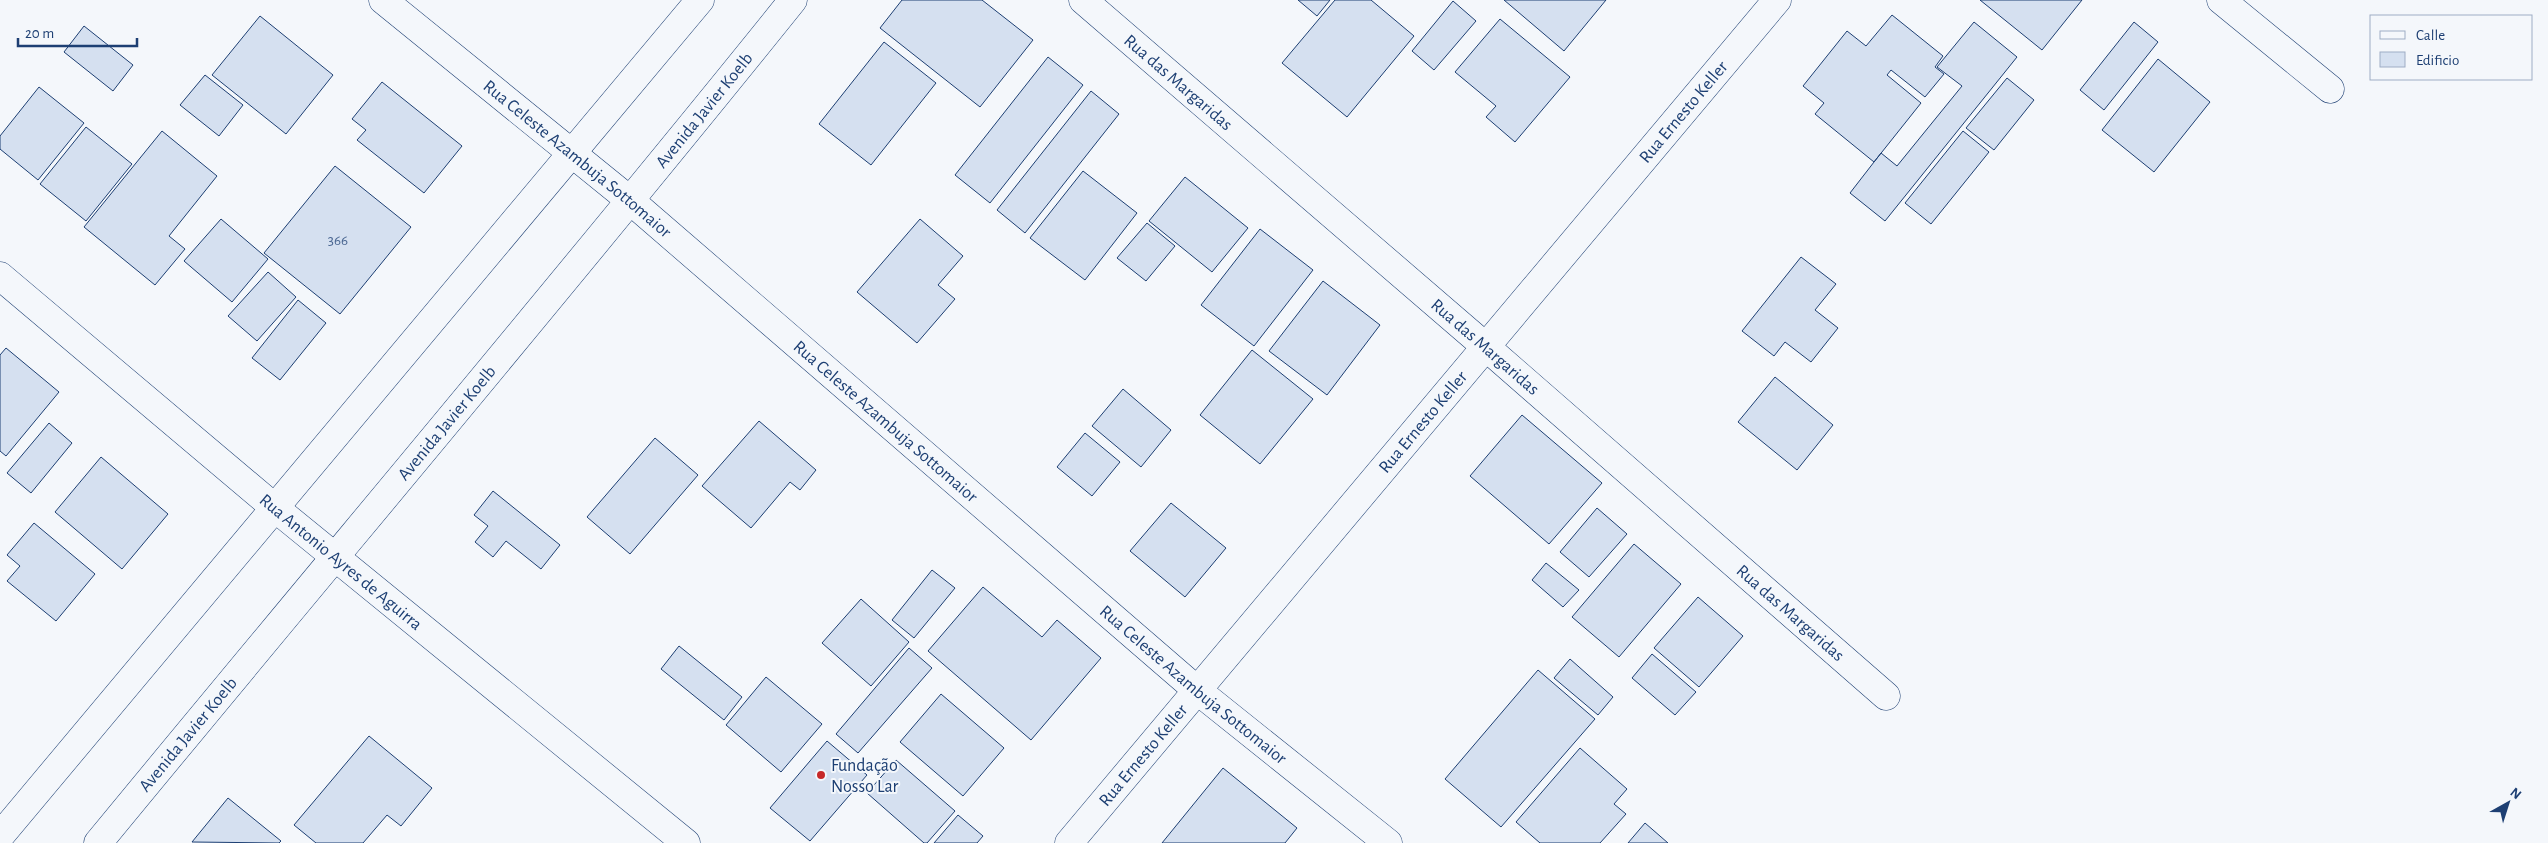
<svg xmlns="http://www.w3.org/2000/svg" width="2548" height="843" viewBox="0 0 2548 843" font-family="'Alegreya Sans',sans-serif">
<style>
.building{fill:#d5e0f0;stroke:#1d3f73}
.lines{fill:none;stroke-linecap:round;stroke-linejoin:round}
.street-casing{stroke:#1d3f73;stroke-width:29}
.secondary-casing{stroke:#1d3f73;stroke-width:29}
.street{stroke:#f4f7fb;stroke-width:28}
.secondary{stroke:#f4f7fb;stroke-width:28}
.poi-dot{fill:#c62828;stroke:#f4f7fb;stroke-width:2}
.labels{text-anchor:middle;stroke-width:4;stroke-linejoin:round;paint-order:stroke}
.number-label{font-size:15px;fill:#4b6792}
.street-label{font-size:18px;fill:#1d3f73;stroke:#f4f7fb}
.poi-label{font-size:18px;fill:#1d3f73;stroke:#f4f7fb;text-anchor:start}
</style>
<rect width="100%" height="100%" fill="#f4f7fb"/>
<!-- building -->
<path class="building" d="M 902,0 L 982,0 L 1033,40 L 980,107 L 880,28 Z
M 1298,0 L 1330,0 L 1317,16 Z
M 1335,0 L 1371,0 L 1414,36 L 1347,117 L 1282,63 Z
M 1504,0 L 1606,0 L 1564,51 Z
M 1980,0 L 2082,0 L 2042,50 Z
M 1453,1 L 1476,21 L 1434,70 L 1412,51 Z
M 1892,15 L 1943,56 L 1935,67 L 1944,74 L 1925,97 L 1891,70 L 1887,75 L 1921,103 L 1874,162 L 1815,114 L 1824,103 L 1803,86 L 1847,31 L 1866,46 Z
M 260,16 L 333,75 L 286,134 L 212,75 Z
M 1500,19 L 1570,77 L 1515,142 L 1486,117 L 1496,106 L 1455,72 Z
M 1974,22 L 2017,57 L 1885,221 L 1850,193 L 1881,153 L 1897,166 L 1962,86 L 1937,67 Z
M 2134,22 L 2158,42 L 2104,110 L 2080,90 Z
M 84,26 L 133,65 L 113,91 L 64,52 Z
M 884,42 L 936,83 L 871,165 L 819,124 Z
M 1048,57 L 1083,85 L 990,203 L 955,175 Z
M 2158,59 L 2210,102 L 2154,172 L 2102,130 Z
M 205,75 L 243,105 L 219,136 L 180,105 Z
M 2007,78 L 2034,100 L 1994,150 L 1966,128 Z
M 382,82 L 462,146 L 424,193 L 357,140 L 366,130 L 352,119 Z
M 39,87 L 84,123 L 38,180 L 0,149 L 0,136 Z
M 1091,91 L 1119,114 L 1025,233 L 997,210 Z
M 86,127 L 132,164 L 86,221 L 40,184 Z
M 162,131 L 217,176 L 169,236 L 185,249 L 155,285 L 84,227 Z
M 1963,131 L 1989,152 L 1931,224 L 1905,203 Z
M 335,166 L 411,227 L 340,314 L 264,253 Z
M 1083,171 L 1137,213 L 1085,280 L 1030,238 Z
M 1185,177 L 1248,228 L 1212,272 L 1149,221 Z
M 221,219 L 268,259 L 232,302 L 184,261 Z
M 920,219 L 963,256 L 938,285 L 955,299 L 917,343 L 857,292 Z
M 1147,223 L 1175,246 L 1146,281 L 1117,258 Z
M 1260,229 L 1313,270 L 1254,346 L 1201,305 Z
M 1801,257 L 1836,284 L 1815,310 L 1838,328 L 1811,362 L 1785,342 L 1774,356 L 1742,331 Z
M 268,272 L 296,297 L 257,341 L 228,316 Z
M 1323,281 L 1380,325 L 1327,395 L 1269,351 Z
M 298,300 L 326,323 L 280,380 L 252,358 Z
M 6,348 L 59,392 L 6,456 L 0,451 L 0,355 Z
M 1252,350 L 1313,399 L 1260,464 L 1200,415 Z
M 1775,377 L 1833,425 L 1797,470 L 1738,422 Z
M 1123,389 L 1171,430 L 1141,467 L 1092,426 Z
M 1522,415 L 1602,483 L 1549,544 L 1470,476 Z
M 759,421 L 816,470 L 800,490 L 790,482 L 751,528 L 702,486 Z
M 49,423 L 72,443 L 31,493 L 7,473 Z
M 1085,433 L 1120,462 L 1092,496 L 1057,467 Z
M 655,438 L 698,475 L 630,554 L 587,517 Z
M 101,457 L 168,514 L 122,569 L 55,512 Z
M 493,491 L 560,545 L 541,569 L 506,541 L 493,557 L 475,542 L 488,526 L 474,515 Z
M 1171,503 L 1226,548 L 1185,597 L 1130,551 Z
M 1597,508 L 1627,534 L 1589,577 L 1560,552 Z
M 34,523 L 95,574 L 56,621 L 7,581 L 20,566 L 7,555 Z
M 1634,544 L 1681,584 L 1619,657 L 1572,617 Z
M 1546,563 L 1579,590 L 1563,607 L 1532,580 Z
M 932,570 L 955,588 L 914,638 L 892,620 Z
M 983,587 L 1042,637 L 1057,620 L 1101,658 L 1031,740 L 928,651 Z
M 1698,597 L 1743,636 L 1699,687 L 1654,648 Z
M 861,599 L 909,642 L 871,686 L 822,643 Z
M 679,646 L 742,697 L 724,720 L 661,669 Z
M 909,648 L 932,668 L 858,753 L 836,734 Z
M 1652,654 L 1696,692 L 1675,715 L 1632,678 Z
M 1570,659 L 1613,697 L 1598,715 L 1554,678 Z
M 1538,670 L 1595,719 L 1501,827 L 1445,779 Z
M 766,677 L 822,724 L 781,772 L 726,725 Z
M 941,694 L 1004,748 L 963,796 L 900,742 Z
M 369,736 L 432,788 L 401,826 L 387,815 L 363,843 L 316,843 L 294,825 Z
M 827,741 L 867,775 L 810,841 L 770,808 Z
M 1580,748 L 1627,789 L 1614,804 L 1626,814 L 1600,843 L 1540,843 L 1516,822 Z
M 896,760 L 955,811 L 927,843 L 924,843 L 867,793 Z
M 1223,768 L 1297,828 L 1285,843 L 1162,843 Z
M 228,798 L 281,841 L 279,843 L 192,842 Z
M 958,815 L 983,836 L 977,843 L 934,843 Z
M 1645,823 L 1668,843 L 1628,843 Z"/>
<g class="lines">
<defs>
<g id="street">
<path id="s1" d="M 383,0 L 632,202 L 1198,691 L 1388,843"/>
<path id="s2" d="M 1083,0 L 1486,347 L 1886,696"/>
<path d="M 2221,0 L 2330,89"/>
<path id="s3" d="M 0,276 L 275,508 L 686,843"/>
<path id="s4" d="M 1069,843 L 1777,0"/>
</g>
<g id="secondary">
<path d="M 0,836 L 700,0"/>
<path id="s5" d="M 98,843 C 329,562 565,284 793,0"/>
</g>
</defs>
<!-- street casing -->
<use href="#street" class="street-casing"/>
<!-- secondary casing -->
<use href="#secondary" class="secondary-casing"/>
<!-- street -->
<use href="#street" class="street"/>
<!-- secondary -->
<use href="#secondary" class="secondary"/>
</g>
<!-- markers -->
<circle class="poi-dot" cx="821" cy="775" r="5"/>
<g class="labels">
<!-- number labels -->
<g class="number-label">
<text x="338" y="245">366</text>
</g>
<!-- street labels -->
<g class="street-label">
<text dy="6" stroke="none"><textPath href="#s2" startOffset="126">Rua das Margaridas</textPath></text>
<text dy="6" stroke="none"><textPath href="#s5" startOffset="951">Avenida Javier Koelb</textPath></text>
<text dy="6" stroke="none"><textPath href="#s4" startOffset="955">Rua Ernesto Keller</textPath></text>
<text dy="6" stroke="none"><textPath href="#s1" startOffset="251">Rua Celeste Azambuja Sottomaior</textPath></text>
<text dy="6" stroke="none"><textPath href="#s2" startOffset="531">Rua das Margaridas</textPath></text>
<text dy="6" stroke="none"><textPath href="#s1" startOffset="656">Rua Celeste Azambuja Sottomaior</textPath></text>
<text dy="6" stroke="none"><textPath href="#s5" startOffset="546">Avenida Javier Koelb</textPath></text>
<text dy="6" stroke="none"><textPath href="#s4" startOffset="550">Rua Ernesto Keller</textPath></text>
<text dy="6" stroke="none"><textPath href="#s3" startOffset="445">Rua Antonio Ayres de Aguirra</textPath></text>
<text dy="6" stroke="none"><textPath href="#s2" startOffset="936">Rua das Margaridas</textPath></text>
<text dy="6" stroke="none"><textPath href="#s1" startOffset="1061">Rua Celeste Azambuja Sottomaior</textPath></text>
<text dy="6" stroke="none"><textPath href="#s5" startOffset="141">Avenida Javier Koelb</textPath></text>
<text dy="6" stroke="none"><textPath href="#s4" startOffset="115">Rua Ernesto Keller</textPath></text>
</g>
<!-- poi labels -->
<g class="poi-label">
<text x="831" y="771">Fundação<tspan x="831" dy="21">Nosso Lar</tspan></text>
</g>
</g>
<!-- legend -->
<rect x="2370" y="15" width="162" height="65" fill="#f4f7fb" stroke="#9eadc5"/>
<rect x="2380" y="31" width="25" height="8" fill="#f4f7fb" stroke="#9eadc5"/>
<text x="2416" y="40" font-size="15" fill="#1d3f73">Calle</text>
<rect x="2380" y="52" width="25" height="15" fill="#d5e0f0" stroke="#9eadc5"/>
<text x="2416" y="65" font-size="15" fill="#1d3f73">Edificio</text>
<!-- north arrow -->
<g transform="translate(2508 803) rotate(39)" stroke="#f4f7fb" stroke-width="4" paint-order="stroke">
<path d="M0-4L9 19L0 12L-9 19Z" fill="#1d3f73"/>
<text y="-8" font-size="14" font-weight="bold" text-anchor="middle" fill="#1d3f73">N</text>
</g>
<!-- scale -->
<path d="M18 38v8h119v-8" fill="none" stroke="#1d3f73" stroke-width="2.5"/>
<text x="25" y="38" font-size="15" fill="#1d3f73" stroke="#f4f7fb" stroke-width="4" paint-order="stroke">20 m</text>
</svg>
